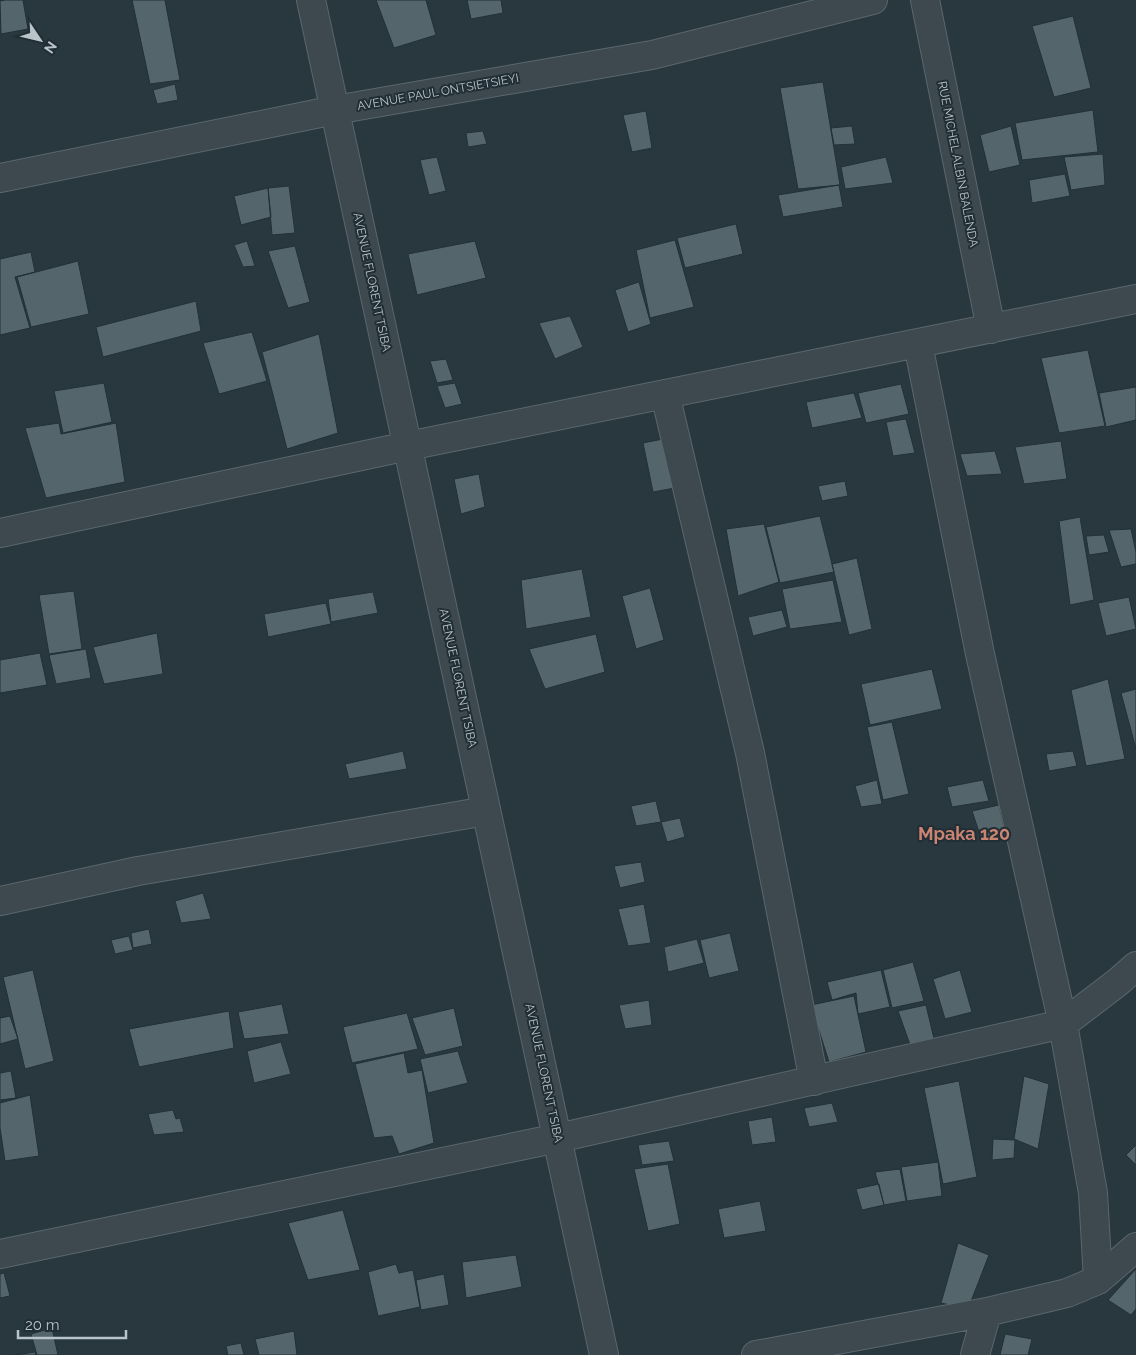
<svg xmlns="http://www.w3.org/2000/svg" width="1136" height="1355" viewBox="0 0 1136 1355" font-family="Raleway,sans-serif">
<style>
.building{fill:#54656c;stroke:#233037}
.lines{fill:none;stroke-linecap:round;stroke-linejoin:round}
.minor-casing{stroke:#5a676d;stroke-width:30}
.minor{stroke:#3d494f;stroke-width:28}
.labels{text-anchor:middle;stroke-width:4;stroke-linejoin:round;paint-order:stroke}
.street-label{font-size:12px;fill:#b9c4ca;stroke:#212e35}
.district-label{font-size:18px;font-weight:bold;fill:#cc8472;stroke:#212e35}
</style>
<rect width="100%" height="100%" fill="#29383f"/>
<!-- building -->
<path class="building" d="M 5,0 L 23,0 L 28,29 L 1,34 L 0,1 Z
M 132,0 L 165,0 L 180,80 L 150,84 Z
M 376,0 L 426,0 L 436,35 L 394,48 Z
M 467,0 L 501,0 L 503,13 L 471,19 Z
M 1073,16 L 1091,88 L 1054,97 L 1032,26 Z
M 823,82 L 840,185 L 798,189 L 780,88 Z
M 175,84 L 178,100 L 157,104 L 153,90 Z
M 1093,110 L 1098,152 L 1022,160 L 1015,123 Z
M 646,111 L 652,148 L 632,152 L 623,115 Z
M 852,126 L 855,144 L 834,145 L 831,128 Z
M 1011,126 L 1020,165 L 989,172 L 980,135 Z
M 483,131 L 487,144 L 468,147 L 466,133 Z
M 1103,154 L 1105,185 L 1071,190 L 1064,157 Z
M 437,157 L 446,191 L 429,195 L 420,160 Z
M 886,157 L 893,183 L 845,189 L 841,167 Z
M 1065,174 L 1070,196 L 1032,203 L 1029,180 Z
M 839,185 L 843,207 L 783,217 L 778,195 Z
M 289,186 L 295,233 L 272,235 L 268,188 Z
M 268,188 L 271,217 L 241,225 L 234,196 Z
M 736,224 L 743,254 L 685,268 L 677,238 Z
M 675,240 L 694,307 L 650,318 L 636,250 Z
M 247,241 L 255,266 L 243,267 L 234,245 Z
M 475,241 L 486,278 L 417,295 L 408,254 Z
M 295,246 L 310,302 L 288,308 L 268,251 Z
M 31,252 L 35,272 L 15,277 L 30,328 L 0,335 L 0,259 Z
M 78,261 L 89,314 L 31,327 L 17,277 Z
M 639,282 L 651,324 L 628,332 L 615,290 Z
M 196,301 L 201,331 L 103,357 L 96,327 Z
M 570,316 L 583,347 L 555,359 L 539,323 Z
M 252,332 L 267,381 L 219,394 L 203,343 Z
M 319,334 L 338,433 L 287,449 L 262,352 Z
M 1088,350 L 1105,426 L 1059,433 L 1041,358 Z
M 446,359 L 453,380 L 437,383 L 430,361 Z
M 104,383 L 112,422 L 63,433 L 54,391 Z
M 455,383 L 462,404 L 445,408 L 437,386 Z
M 901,384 L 909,414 L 866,423 L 858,393 Z
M 1136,387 L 1136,420 L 1106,427 L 1099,393 Z
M 854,393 L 862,418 L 812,428 L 806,402 Z
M 906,419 L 915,453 L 893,456 L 886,422 Z
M 59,423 L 61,434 L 116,423 L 125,482 L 46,498 L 25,428 Z
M 663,439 L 675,488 L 653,492 L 643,443 Z
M 1061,441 L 1067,479 L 1024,484 L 1015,447 Z
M 995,451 L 1002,474 L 967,476 L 960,454 Z
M 479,474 L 485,507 L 461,514 L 454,479 Z
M 845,481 L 848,496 L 822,501 L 818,486 Z
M 820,516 L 834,572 L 780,583 L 766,527 Z
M 1080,517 L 1094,600 L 1070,605 L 1059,521 Z
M 764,524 L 779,582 L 738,596 L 726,529 Z
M 1131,529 L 1136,552 L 1136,564 L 1121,567 L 1109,530 Z
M 1104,535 L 1109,552 L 1089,555 L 1086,536 Z
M 857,558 L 872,629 L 849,635 L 832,564 Z
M 582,569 L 591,617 L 526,629 L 521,580 Z
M 833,580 L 842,622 L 790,629 L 782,589 Z
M 650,588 L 664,640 L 636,649 L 622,596 Z
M 74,591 L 82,649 L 49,654 L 39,595 Z
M 373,592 L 378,613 L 331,622 L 328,599 Z
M 1129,597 L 1136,629 L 1106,636 L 1098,603 Z
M 326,603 L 331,624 L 268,637 L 264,614 Z
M 782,610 L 787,627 L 753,636 L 748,617 Z
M 157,633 L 163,674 L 104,684 L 93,647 Z
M 596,634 L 605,672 L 545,689 L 529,649 Z
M 86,649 L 91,678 L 56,684 L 49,655 Z
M 40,653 L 47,685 L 0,693 L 0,660 Z
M 932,669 L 942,709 L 870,725 L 861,684 Z
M 1108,679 L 1125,759 L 1086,766 L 1071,690 Z
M 1136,689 L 1136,749 L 1121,693 Z
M 892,722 L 909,794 L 883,800 L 867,727 Z
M 403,751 L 407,769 L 349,779 L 345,764 Z
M 1073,751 L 1077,766 L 1049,771 L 1046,754 Z
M 877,780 L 882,804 L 861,807 L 855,786 Z
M 983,780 L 989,801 L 952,807 L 947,787 Z
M 656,801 L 661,822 L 636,826 L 631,806 Z
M 999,805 L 1006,836 L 982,841 L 972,811 Z
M 680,818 L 685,837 L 667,842 L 661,822 Z
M 641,862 L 645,882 L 620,888 L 614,866 Z
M 203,893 L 211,919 L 181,923 L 175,901 Z
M 644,904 L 651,943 L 628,946 L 618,909 Z
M 149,929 L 152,944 L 133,948 L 131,933 Z
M 730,933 L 739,971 L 709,978 L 700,940 Z
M 129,936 L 133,950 L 115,954 L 111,940 Z
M 697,939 L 704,963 L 668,972 L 664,947 Z
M 913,962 L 924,1001 L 892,1008 L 883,970 Z
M 33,970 L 54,1061 L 25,1069 L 3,977 Z
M 881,970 L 890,1007 L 858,1014 L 856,993 L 832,1000 L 827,982 Z
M 960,970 L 972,1012 L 945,1019 L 933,979 Z
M 854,996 L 866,1052 L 829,1062 L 811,1005 Z
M 649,1000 L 652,1025 L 625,1029 L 619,1005 Z
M 282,1004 L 289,1034 L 244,1039 L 238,1012 Z
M 926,1005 L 936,1047 L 913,1053 L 898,1011 Z
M 454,1008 L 463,1046 L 425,1055 L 412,1018 Z
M 229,1011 L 234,1048 L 139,1067 L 129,1029 Z
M 407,1013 L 418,1049 L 352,1063 L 343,1027 Z
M 10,1016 L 18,1039 L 0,1044 L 0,1018 Z
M 281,1042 L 291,1074 L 254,1083 L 247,1051 Z
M 458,1051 L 468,1083 L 428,1093 L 420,1059 Z
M 404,1053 L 408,1073 L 422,1070 L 434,1143 L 399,1154 L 392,1136 L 374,1138 L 355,1064 Z
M 11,1071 L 16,1098 L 0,1100 L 0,1073 Z
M 1024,1076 L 1049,1084 L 1038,1149 L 1014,1139 Z
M 959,1081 L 977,1177 L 943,1184 L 924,1088 Z
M 30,1095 L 39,1156 L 5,1161 L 0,1128 L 0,1103 Z
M 832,1103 L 838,1122 L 809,1127 L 804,1108 Z
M 173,1110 L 176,1119 L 180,1118 L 184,1132 L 154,1135 L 148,1114 Z
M 772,1117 L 776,1142 L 752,1145 L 748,1121 Z
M 993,1139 L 1015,1140 L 1014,1158 L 992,1160 Z
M 669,1141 L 674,1161 L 642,1165 L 638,1145 Z
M 1136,1145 L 1136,1165 L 1126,1155 Z
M 938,1162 L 942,1196 L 907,1201 L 901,1167 Z
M 668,1164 L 680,1224 L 648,1231 L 634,1169 Z
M 900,1169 L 906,1201 L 884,1205 L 875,1172 Z
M 879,1184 L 884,1205 L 862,1210 L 856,1189 Z
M 760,1201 L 766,1231 L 724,1238 L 718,1209 Z
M 343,1210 L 360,1270 L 308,1280 L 288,1223 Z
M 958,1243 L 989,1255 L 968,1309 L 941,1303 Z
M 516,1255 L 522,1287 L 466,1298 L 462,1262 Z
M 396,1264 L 399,1273 L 413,1270 L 420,1307 L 378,1316 L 368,1272 Z
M 1136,1269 L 1136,1309 L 1131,1315 L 1108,1300 Z
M 4,1273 L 10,1296 L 0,1298 L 0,1274 Z
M 444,1274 L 449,1305 L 421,1310 L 416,1280 Z
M 52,1328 L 58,1355 L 37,1355 L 31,1334 Z
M 294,1331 L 297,1355 L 259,1355 L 255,1339 Z
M 1005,1334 L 1032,1339 L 1028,1355 L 1000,1355 Z
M 241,1343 L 244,1355 L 228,1355 L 226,1346 Z
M 35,1352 L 36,1355 L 15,1355 Z"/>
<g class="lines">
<defs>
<path id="minor" d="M 311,0 C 411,451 507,903 604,1355
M 925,0 L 991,329
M 0,178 L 335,110 L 652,55 L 873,0
M 918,344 L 980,654 L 1063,1024 L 1093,1193 L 1098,1280
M 665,394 L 750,753 L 814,1081
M 0,533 L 408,446 L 1136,299
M 0,901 L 138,871 L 486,811
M 0,1254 L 558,1138 L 1063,1024 L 1118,982 L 1136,966
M 756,1355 L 987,1312 L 1067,1293 L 1098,1280 L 1136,1247
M 975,1355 L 987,1312"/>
</defs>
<!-- minor casing -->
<use href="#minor" class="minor-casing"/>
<!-- minor -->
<use href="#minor" class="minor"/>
</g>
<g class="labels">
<!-- street labels -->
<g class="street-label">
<text transform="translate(438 92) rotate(-10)" y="4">AVENUE PAUL ONTSIETSIEYI</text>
<text transform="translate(958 164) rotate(79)" y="4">RUE MICHEL ALBIN BALENDA</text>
<text transform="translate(372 282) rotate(78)" y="4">AVENUE FLORENT TSIBA</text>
<text transform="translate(458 678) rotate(78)" y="4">AVENUE FLORENT TSIBA</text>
<text transform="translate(544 1073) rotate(78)" y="4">AVENUE FLORENT TSIBA</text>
</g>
<!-- district labels -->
<g class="district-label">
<text x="964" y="840">Mpaka 120</text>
</g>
</g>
<!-- north arrow -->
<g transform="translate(40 40) rotate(125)" stroke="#212e35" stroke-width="4" paint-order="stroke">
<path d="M0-4L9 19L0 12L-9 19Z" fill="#b9c4ca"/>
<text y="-8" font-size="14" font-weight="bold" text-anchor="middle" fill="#b9c4ca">N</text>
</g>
<!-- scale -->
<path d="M18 1330v8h108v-8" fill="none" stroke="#b9c4ca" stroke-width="2.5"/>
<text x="25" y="1330" font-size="15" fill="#b9c4ca" stroke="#212e35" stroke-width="4" paint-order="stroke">20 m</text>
</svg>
